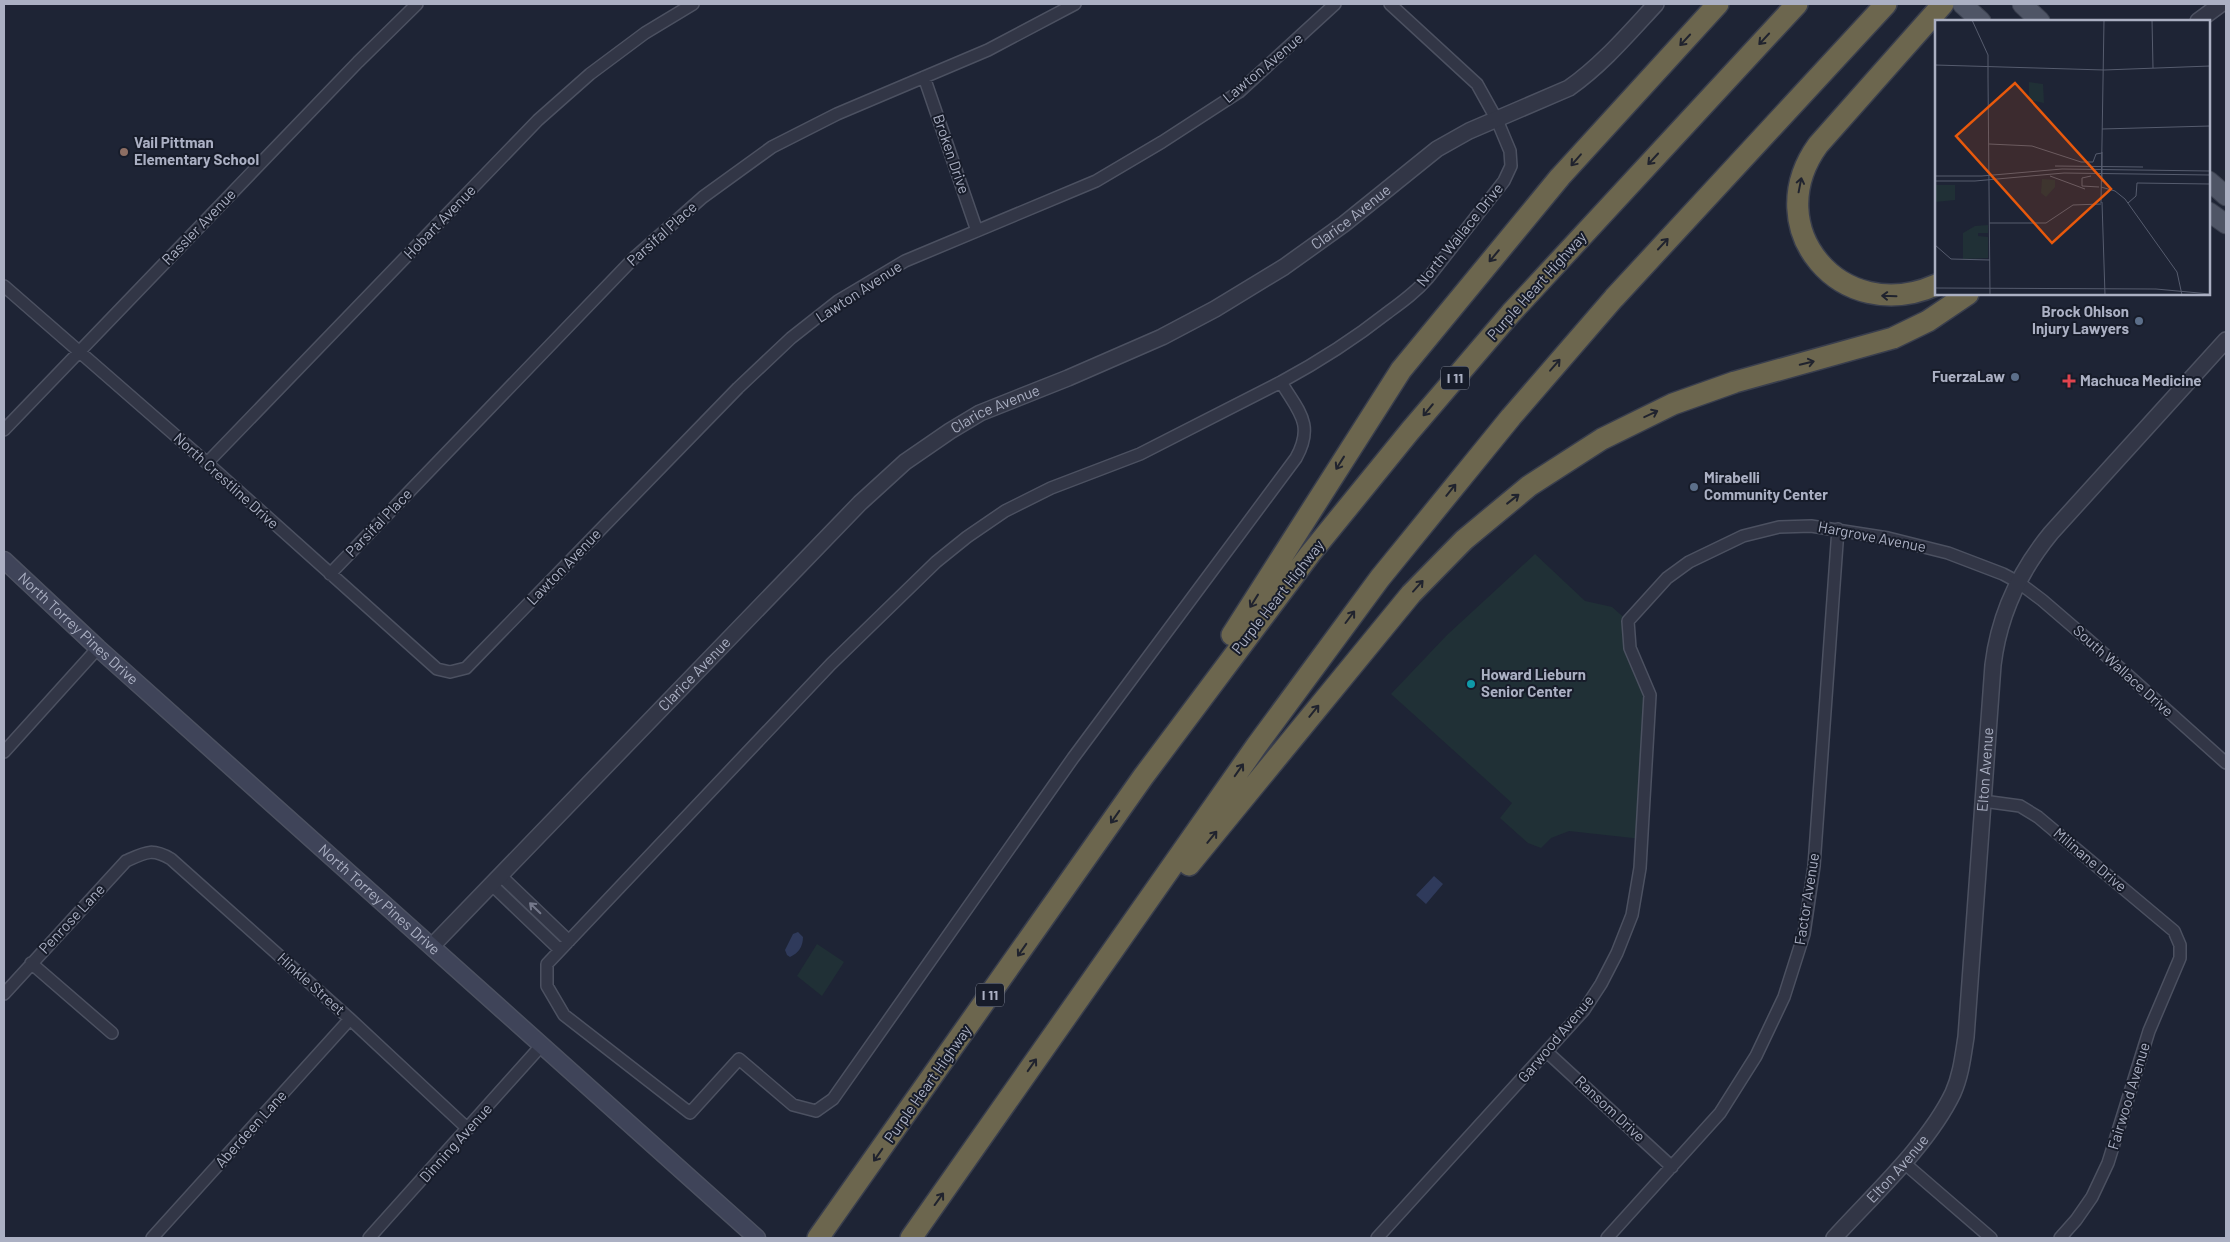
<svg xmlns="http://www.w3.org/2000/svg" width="2230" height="1242" viewBox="0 0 2230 1242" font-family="Barlow,sans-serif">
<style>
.green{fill:#203036}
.water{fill:#2f3a5b}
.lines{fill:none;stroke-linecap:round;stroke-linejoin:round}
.minor-casing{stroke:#4c5161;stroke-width:14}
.tertiary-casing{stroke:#4c5161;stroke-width:18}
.secondary-casing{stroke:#4c5161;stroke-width:19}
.primary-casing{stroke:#3b404f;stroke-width:21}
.motorway-casing{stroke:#393e4d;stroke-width:24}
.minor{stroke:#323646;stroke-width:11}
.tertiary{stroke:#323646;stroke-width:15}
.secondary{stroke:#3f4459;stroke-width:16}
.primary{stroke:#4f5566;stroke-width:19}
.motorway{stroke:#6c664e;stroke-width:21}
.oneway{stroke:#20232e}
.oneway2{stroke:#75798b}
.education-dot{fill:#8d6e63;stroke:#171c2a;stroke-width:2}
.service-dot{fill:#5c6f8a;stroke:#171c2a;stroke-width:2}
.health-dot{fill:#e0444e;stroke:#171c2a;stroke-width:2}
.culture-dot{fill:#0f9aa8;stroke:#171c2a;stroke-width:2}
.labels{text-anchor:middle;stroke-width:4;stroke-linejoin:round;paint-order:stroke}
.shield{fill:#171c2a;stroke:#7f8495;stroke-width:1}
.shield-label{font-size:14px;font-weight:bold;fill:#abb0c3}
.street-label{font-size:15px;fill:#abb0c3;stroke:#171c2a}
.poi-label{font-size:15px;font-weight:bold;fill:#abb0c3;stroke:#171c2a;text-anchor:start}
.inset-road{fill:none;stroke:#565c6e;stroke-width:1}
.view{fill:#e8590c;fill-opacity:0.15;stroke:#e8590c;stroke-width:2.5}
.inset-edge{fill:none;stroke:#abb0c3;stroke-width:2.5}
</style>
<rect width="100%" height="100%" fill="#1e2435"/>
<!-- green -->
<path class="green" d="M 1535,554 L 1585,601 L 1612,607 L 1628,621 L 1650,695 L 1642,839 L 1569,831 L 1551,838 L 1541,848 L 1528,843 L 1500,818 L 1512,803 L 1391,694 L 1447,635 Z
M 817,944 L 844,962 L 822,996 L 797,976 Z"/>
<!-- water -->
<path class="water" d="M 1434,876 L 1443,884 L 1426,904 L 1416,895 Z
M 798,932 L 803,937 C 803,946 799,953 790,957 L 787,955 L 785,950 L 793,934 Z"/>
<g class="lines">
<defs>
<path id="minor" d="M 924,77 L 977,231
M 4,286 L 207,463 L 437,669 L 450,672 L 466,668 L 738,388 L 791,338 L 838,301 L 905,261 L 1096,181 L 1162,142 L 1239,92 L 1335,4
M 1281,382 C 1298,411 1315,424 1296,458 L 1073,758 L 833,1099 L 816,1111 L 793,1105 L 739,1059 L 690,1113 L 564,1015 L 547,986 L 547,964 L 831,664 L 936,562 L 967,537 L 1005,511 L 1051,488 L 1140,454 L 1281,382 C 1318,362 1354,339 1387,313 C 1402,302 1416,292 1428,278 L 1504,181 L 1511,166 L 1510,151 L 1497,120 L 1477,84 L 1390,4
M 4,430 L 358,62 L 417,4
M 207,463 L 538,120 L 590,74 L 645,33 L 693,4
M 330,574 L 635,257 L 703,197 L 772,147 L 837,114 L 988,50 L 1075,4
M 4,752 L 98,648
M 1983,801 L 2020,806 L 2038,817 L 2174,931 L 2180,945 L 2180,958 L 2149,1031 L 2108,1163 L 2092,1197 L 2076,1220 L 2060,1238
M 501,876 L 569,941
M 492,885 L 560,950
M 31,963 L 112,1033
M 4,994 L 126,861 C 146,852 152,848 171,859 L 350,1019 L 468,1129
M 1547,1052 L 1672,1167
M 1903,1162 L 1991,1238
M 152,1238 L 350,1019
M 369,1238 L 541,1046
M 1377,1238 L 1584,1010 L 1601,984 L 1617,953 L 1632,915 L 1640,868 L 1650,695 L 1630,648 L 1628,621 L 1667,578 L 1689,562 L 1743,536 L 1779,527 L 1811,526 L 1888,538 L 1948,553 L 2003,574 L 2018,582 L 2042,600 L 2092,643 L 2226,763
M 1607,1238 L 1720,1113 L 1756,1056 L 1784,997 L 1804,934 L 1814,866 L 1838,529"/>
<g id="tertiary">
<path d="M 2198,21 L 2221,4"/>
<path id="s1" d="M 432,946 L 860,503 L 905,462 L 950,431 L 980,413 L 1068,378 L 1162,337 L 1215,309 L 1284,267 L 1344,224 L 1437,149 L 1469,131 L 1569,88 C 1602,65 1629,33 1656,4"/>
<path id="s2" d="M 1834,1238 C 1873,1195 1928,1145 1953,1093 C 1961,1075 1963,1056 1966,1037 L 1993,665 C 1999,615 2019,572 2051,533 L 2226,340"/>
</g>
<g id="secondary">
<path id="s3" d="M 4,560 L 98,648 L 757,1238"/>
</g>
<path id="primary" d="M 1962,4 L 1981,21
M 2022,4 L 2040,21
M 2209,181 L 2226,196
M 2209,212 L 2226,224"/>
<path id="motorway" d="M 1936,285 C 1841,327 1758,228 1818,145 L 1943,4
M 1232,635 L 1401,370 L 1560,177 L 1718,4
M 1189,865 L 1411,594 L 1464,540 L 1529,486 L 1602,439 L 1673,404 L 1735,382 L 1893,338 L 1928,321 L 1968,294
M 818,1238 L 1143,777 L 1310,554 L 1410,431 L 1511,313 L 1797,4
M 911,1238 L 1257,745 L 1380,578 L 1511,417 L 1614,298 L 1886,4"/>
</defs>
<!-- minor casing -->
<use href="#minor" class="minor-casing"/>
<!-- tertiary casing -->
<use href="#tertiary" class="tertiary-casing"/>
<!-- secondary casing -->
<use href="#secondary" class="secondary-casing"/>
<!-- primary casing -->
<use href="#primary" class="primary-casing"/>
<!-- motorway casing -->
<use href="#motorway" class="motorway-casing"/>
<!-- minor -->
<use href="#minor" class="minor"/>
<!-- tertiary -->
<use href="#tertiary" class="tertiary"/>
<!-- secondary -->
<use href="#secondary" class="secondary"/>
<!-- primary -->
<use href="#primary" class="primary"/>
<!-- motorway -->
<use href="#motorway" class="motorway"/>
</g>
<!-- one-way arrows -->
<defs><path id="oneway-shaft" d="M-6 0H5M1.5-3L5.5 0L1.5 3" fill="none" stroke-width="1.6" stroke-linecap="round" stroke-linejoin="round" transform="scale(1.25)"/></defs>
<g class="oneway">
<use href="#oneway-shaft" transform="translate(1764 39) rotate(133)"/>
<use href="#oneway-shaft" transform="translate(1685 40) rotate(133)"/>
<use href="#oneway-shaft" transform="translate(1653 159) rotate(133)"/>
<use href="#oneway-shaft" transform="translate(1576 160) rotate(131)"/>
<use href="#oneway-shaft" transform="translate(1800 185) rotate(-79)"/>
<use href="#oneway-shaft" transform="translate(1663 244) rotate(-47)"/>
<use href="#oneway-shaft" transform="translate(1494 256) rotate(130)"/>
<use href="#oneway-shaft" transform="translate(1889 296) rotate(-178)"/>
<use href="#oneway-shaft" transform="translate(1807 363) rotate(-14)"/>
<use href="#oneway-shaft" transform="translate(1555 365) rotate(-49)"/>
<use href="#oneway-shaft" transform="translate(1428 410) rotate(130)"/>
<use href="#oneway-shaft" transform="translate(1651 414) rotate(-25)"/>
<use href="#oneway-shaft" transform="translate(1340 463) rotate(122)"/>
<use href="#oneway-shaft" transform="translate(1451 490) rotate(-51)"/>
<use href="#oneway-shaft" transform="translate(1513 499) rotate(-38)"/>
<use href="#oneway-shaft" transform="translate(1418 586) rotate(-48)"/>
<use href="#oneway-shaft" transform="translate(1254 601) rotate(122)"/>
<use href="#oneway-shaft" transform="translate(1350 617) rotate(-53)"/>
<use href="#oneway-shaft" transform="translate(1314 711) rotate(-51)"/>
<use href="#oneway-shaft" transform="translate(1239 770) rotate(-55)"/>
<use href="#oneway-shaft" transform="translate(1115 817) rotate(125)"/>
<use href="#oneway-shaft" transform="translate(1212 837) rotate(-51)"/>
<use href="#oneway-shaft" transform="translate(1022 950) rotate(125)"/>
<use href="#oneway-shaft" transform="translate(1032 1065) rotate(-55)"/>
<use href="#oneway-shaft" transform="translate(878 1155) rotate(125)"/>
<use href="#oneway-shaft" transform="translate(939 1199) rotate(-54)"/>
</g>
<use class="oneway2" href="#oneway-shaft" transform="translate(535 908) rotate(-136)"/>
<!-- markers -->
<circle class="education-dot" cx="124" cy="152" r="5"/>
<g class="service-dot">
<circle cx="2139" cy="321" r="5"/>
<circle cx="2015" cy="377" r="5"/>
<circle cx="1694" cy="487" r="5"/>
</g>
<path class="health-dot" d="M2066.5 373.5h5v5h5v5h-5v5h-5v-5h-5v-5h5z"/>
<circle class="culture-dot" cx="1471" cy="684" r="5"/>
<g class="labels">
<!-- shield labels -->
<g class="shield">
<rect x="1441" y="366.5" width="28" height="23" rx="4"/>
<rect x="976" y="983.5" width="28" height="23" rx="4"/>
</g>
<g class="shield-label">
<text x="1455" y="383">I 11</text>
<text x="990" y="1000">I 11</text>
</g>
<!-- street labels -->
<g class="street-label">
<text transform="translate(1263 68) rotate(-40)" y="5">Lawton Avenue</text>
<text transform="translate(951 154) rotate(71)" y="5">Broken Drive</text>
<text dy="5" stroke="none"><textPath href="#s1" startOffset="1188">Clarice Avenue</textPath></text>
<text transform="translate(440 222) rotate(-46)" y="5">Hobart Avenue</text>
<text transform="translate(199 227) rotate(-46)" y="5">Rassler Avenue</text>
<text transform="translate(662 234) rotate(-42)" y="5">Parsifal Place</text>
<text transform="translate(1460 235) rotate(-51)" y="5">North Wallace Drive</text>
<text transform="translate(1537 286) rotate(-48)" y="5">Purple Heart Highway</text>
<text transform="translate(859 292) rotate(-33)" y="5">Lawton Avenue</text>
<text dy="5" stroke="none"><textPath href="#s1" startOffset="782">Clarice Avenue</textPath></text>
<text transform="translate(226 481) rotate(42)" y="5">North Crestline Drive</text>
<text transform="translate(379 523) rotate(-46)" y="5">Parsifal Place</text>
<text transform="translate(1872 537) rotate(11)" y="5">Hargrove Avenue</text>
<text transform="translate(564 567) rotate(-46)" y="5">Lawton Avenue</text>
<text transform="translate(1278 597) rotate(-52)" y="5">Purple Heart Highway</text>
<text dy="5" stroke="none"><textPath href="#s3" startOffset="101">North Torrey Pines Drive</textPath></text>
<text transform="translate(2123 671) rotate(42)" y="5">South Wallace Drive</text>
<text dy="5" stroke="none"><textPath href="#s1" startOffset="378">Clarice Avenue</textPath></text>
<text dy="5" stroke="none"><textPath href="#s2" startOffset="514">Elton Avenue</textPath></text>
<text transform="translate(2090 860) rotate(40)" y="5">Milinane Drive</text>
<text transform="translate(1807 899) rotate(-81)" y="5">Factor Avenue</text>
<text dy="5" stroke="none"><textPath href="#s3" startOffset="506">North Torrey Pines Drive</textPath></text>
<text transform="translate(72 919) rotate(-47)" y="5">Penrose Lane</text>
<text transform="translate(311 984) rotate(42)" y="5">Hinkle Street</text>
<text transform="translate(1556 1039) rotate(-50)" y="5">Garwood Avenue</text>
<text transform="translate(928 1084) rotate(-55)" y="5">Purple Heart Highway</text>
<text transform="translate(2129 1096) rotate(-73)" y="5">Fairwood Avenue</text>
<text transform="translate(1610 1109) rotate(43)" y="5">Ransom Drive</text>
<text transform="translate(251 1129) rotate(-48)" y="5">Aberdeen Lane</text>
<text transform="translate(456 1143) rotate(-48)" y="5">Dinning Avenue</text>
<text dy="5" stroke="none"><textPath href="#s2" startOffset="94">Elton Avenue</textPath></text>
</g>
<!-- poi labels -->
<g class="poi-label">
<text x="134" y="148">Vail Pittman<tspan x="134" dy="17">Elementary School</tspan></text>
<text x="2129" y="317" text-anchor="end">Brock Ohlson<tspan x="2129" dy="17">Injury Lawyers</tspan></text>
<text x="2005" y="382" text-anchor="end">FuerzaLaw</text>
<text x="2080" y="386">Machuca Medicine</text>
<text x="1704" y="483">Mirabelli<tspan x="1704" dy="17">Community Center</tspan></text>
<text x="1481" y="680">Howard Lieburn<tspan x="1481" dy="17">Senior Center</tspan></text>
</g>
</g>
<!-- overview -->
<g transform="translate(1935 20)">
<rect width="275" height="275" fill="#1e2435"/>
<path d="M 94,62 L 108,64 L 109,83 L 94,80 ZM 107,159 L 120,160 L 120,167 L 111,177 L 106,173 ZM 0,165 L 20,165 L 20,180 L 0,182 ZM 53,205 L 53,213 L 43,213 L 43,216 L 53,217 L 53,238 L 28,239 L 28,213 L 40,206 Z" fill="#203036"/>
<path class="inset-road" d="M 37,0 L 53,35 L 53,58M 87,0 L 119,0M 217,0 L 218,48M 0,45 L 169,50 L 275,46M 53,58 L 55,275M 167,109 L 275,106M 54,124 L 97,126 L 146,142 L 158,142 L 161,134 L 167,133M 120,146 L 208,147M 0,156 L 47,156 L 127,149 L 275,151M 115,156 L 150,169M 156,156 L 147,158 L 147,166 L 164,167M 0,161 L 40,161 L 129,153 L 275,155M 167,162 L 167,132M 166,167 L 180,171 L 190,179 L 242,252 L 247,275M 167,182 L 170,275M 166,183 L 169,0M 193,183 L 201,176 L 202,163 L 275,164M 54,203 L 111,203 L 138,185 L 166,184M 0,225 L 16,239 L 55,240M 0,268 L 221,269 L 275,274"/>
<path class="view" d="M 80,63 L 176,169 L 117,223 L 21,116 Z"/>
<rect width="275" height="275" class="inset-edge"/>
</g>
<!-- border -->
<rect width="2230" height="1242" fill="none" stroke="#abb0c3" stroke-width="10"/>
</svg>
